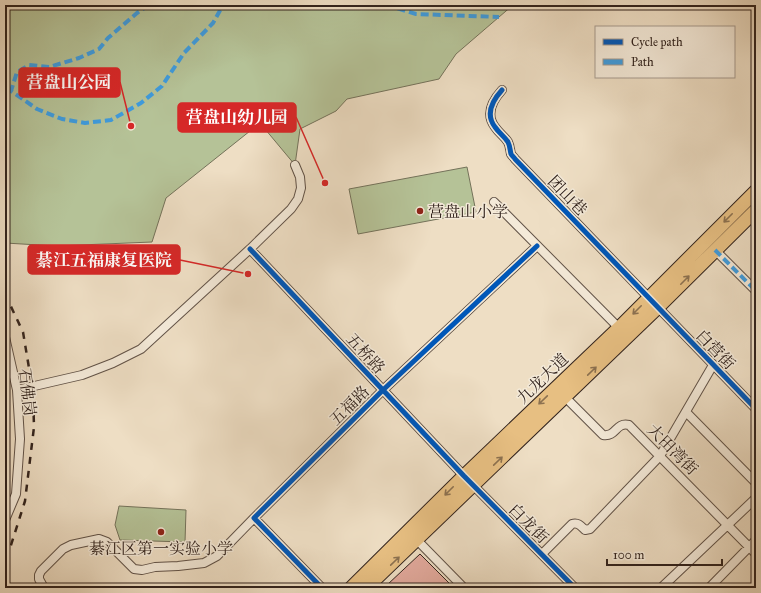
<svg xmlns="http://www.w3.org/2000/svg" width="761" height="593" viewBox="0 0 761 593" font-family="'IM FELL Great Primer','Noto Serif SC',serif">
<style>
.green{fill:#b5c297;stroke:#74725a}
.building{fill:#e3aa9e;stroke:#32231d}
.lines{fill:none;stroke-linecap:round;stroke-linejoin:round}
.street-casing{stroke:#615247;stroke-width:10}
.primary-casing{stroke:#32231d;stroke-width:15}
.street{stroke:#f4ead9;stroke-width:8}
.primary{stroke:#e7bf82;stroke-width:13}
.rail{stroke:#32231d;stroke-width:2.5;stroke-dasharray:7 7;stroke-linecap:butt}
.quiet{stroke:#3e9cdf;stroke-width:4;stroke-dasharray:8 4;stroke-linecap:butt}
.cycleway-casing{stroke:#f4ead9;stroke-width:8}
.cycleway{stroke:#0057b8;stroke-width:5}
.oneway{stroke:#8c7150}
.poi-dot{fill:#8f2418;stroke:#f4ead9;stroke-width:1.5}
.labels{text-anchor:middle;stroke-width:3;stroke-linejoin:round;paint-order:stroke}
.street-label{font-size:16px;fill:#32231d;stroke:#f4ead9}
.poi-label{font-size:16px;fill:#32231d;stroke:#f4ead9;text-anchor:start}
.leader{fill:none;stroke:#d62828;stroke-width:1.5}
.callout-dot{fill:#d62828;stroke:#f4ead9;stroke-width:1.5}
.callout{fill:#d62828;stroke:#d62828;stroke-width:1.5}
.callout-label{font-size:17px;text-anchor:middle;font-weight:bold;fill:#fff}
</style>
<rect width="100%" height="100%" fill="#eedec4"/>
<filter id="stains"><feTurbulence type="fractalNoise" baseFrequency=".005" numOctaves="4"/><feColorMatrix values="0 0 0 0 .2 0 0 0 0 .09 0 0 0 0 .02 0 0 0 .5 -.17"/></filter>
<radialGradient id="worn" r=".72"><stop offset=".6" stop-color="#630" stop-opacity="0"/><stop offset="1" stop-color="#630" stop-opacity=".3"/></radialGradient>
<!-- green -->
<path class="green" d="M 5,5 L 513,5 L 456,54 L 439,79 L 347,99 L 336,111 L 300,129 L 295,165 L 260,123 L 166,198 L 152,242 L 56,246 L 5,243 Z
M 467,167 L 476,212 L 358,234 L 349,189 Z
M 119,506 L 186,510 L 185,542 L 120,540 L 115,525 Z"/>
<!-- building -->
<path class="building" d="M 420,554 L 454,588 L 390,588 L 387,585 Z"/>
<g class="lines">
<defs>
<path id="street" d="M 502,90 C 492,101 485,114 495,127 C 499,133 504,136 508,142 C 510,146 510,150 511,154 C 512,156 514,157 515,159 L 756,409
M 494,202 L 619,328
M 250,249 L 464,476 L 575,588
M 715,250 L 756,291
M 5,337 L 17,390 L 20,439 L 16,494 L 5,520
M 17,390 L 82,375 L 113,363 L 141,349 L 250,249 L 291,209 L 298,199 L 301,188 L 300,177 L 295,165
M 565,397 L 603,435 C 617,437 615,422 629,425 L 756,554
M 686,412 L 756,483
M 417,540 L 464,588
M 542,554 L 572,524 C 578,522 581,526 585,530 L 590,529 L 660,456 L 713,365
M 44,588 L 39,579 L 39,575 L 41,571 L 63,549 L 71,545 L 99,539 L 107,542 L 134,569 L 142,570 L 155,567 L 178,566 L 204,563 L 217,556 L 254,518
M 322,588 L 254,518 L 383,390 L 537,246
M 661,588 L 756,498
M 709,588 L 756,540"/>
<path id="primary" d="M 351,588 L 464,476 L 619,328 L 756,191
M 366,588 L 658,307 L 756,210"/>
</defs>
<!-- street casing -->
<use href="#street" class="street-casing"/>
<!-- primary casing -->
<use href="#primary" class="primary-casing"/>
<!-- street -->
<use href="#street" class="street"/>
<!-- primary -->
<use href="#primary" class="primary"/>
<!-- rail -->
<path class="rail" d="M 5,294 L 23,332 L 33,392 L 34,427 L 25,501 L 5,564"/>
<!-- quiet -->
<path class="quiet" d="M 149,5 L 137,13 L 108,38 L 99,49 L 79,58 L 49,67 L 29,65 L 17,72 L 11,91 L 37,109 L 62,119 L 85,123 L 111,120 L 141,103 L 162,86 L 184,53 L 213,23 L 223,5
M 363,5 L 366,7 L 375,5
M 386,5 L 416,14 L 499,17
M 715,250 L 756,291"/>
<defs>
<path id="cycleway" d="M 502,90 C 492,101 485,114 495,127 C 499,133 504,136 508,142 C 510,146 510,150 511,154 C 512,156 514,157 515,159 L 756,409
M 250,249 L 464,476 L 575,588
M 322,588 L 254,518 L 383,390 L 537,246"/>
</defs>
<!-- cycleway casing -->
<use href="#cycleway" class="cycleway-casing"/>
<!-- cycleway -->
<use href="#cycleway" class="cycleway"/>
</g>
<!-- one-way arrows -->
<defs><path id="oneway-shaft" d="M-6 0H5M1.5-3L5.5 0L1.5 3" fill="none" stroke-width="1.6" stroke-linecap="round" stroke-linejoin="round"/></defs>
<g class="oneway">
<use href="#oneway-shaft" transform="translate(728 218) rotate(135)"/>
<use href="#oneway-shaft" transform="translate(685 280) rotate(-45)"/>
<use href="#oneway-shaft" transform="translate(637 310) rotate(135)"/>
<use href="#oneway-shaft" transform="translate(592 371) rotate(-44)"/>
<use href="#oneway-shaft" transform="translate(543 400) rotate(136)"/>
<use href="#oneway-shaft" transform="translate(498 461) rotate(-44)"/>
<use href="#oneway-shaft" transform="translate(449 491) rotate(135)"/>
<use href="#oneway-shaft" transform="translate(395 561) rotate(-44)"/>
</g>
<!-- markers -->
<g class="poi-dot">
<circle cx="420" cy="211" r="4"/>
<circle cx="161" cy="532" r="4"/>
</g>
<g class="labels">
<!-- street labels -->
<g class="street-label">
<text transform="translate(568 195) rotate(46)" y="6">团山巷</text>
<text transform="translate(716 349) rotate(46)" y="6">白营街</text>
<text transform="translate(366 353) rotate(47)" y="6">五桥路</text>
<text transform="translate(542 378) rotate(-44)" y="6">九龙大道</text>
<text transform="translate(28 392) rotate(83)" y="6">石佛岗</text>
<text transform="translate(349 405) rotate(-45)" y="6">五福路</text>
<text transform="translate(673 449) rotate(45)" y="6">大田湾街</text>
<text transform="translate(529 523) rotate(45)" y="6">白龙街</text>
</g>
<!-- poi labels -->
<g class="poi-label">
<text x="428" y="217">营盘山小学</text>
<text x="161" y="554" text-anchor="middle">綦江区第一实验小学</text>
</g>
</g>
<!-- callouts -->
<path class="leader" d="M131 126L120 82M325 183L296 117M248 274L180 260"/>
<g class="callout-dot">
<circle cx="131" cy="126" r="4"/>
<circle cx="325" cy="183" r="4"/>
<circle cx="248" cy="274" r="4"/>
</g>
<g class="callout">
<rect x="19" y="68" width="101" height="29" rx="4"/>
<rect x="178" y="103" width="118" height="29" rx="4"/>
<rect x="28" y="245" width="152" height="29" rx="4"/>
</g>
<g class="callout-label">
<text x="69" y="88">营盘山公园</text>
<text x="237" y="123">营盘山幼儿园</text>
<text x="104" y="266">綦江五福康复医院</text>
</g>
<!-- margin -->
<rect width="761" height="593" fill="none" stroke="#eedec4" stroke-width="20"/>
<rect x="6" y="6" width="749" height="581" fill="none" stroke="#32231d" stroke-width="2"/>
<rect x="10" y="10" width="741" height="573" fill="none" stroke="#32231d"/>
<!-- legend -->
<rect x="595" y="26" width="140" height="52" fill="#f4ead9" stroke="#a69a8e"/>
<rect x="603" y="39" width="20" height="6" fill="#0057b8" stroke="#a69a8e"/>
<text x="631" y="46" font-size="12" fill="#32231d">Cycle path</text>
<rect x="603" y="59" width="20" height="6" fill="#3e9cdf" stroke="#a69a8e"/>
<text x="631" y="66" font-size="12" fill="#32231d">Path</text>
<!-- scale -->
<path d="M607 559v6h115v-6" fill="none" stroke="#32231d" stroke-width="2"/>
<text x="613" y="559" font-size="12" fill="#32231d" stroke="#f4ead9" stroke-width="3" paint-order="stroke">100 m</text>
<rect width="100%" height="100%" filter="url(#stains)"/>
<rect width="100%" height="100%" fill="url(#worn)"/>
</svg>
